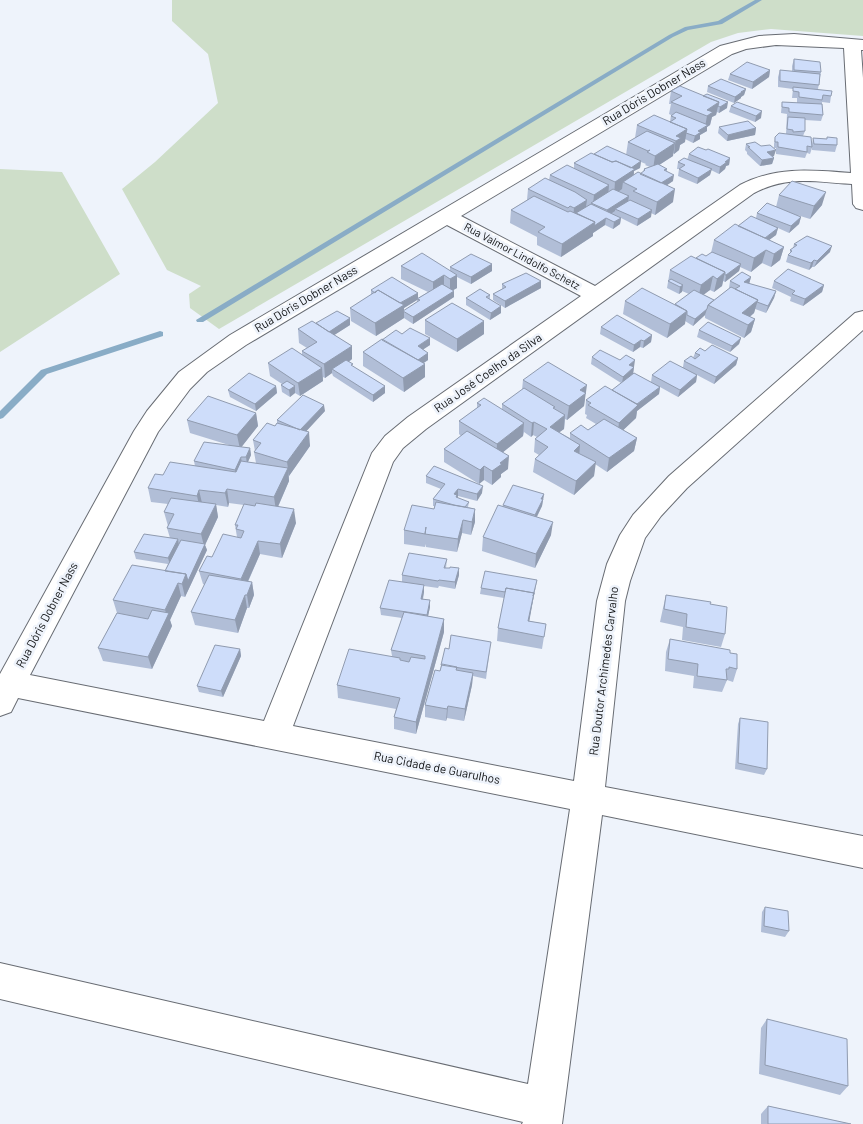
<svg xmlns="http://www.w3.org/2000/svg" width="863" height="1124" viewBox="0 0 863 1124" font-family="Barlow,sans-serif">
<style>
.green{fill:#cedec9}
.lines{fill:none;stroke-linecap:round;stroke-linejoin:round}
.stream{fill:#89acc6;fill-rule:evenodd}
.minor-casing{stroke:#686c73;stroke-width:2}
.minor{fill:#fff;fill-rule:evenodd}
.wall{fill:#b1bed7;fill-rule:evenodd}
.shaded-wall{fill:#909baf}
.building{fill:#ceddfa;stroke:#909baf}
.labels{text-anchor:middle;stroke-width:5;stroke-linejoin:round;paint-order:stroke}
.far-street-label{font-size:11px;fill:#111315;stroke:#eef3fb}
.street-label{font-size:12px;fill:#111315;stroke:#eef3fb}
</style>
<rect width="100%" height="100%" fill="#eef3fb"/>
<!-- green -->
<path class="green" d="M 172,0 L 863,0 L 863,36 L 771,29 L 738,33 L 711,42 L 219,329 L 190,308 L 189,294 L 201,286 L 167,270 L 122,189 L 155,162 L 218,103 L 208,54 L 172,21 Z
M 0,169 L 62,172 L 120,274 L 0,352 Z"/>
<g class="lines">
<!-- stream -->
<path class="stream" d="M 755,0 L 762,0 L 722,24 L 688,30 L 673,37 L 203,322 L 197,322 L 196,320 L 669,35 L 685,27 L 718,21 Z
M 160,331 L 163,332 L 163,336 L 47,374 L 3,418 L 0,419 L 0,411 L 41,370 Z"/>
<defs>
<path id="minor" d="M 794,34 L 863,40 L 863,50 L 861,50 L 863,78 L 863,210 L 856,208 L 853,204 L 852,184 C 815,182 788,175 754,193 L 426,429 L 403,448 L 393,462 L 293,726 L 574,781 L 597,601 L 607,564 L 620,535 L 633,515 L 669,476 L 855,313 L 863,311 L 863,330 L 687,488 L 661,516 L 645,538 L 630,581 L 625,601 L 605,787 L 863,836 L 863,868 L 602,815 L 562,1124 L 522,1124 L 523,1122 L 0,999 L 0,963 L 528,1084 L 570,809 L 18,698 L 11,712 L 0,716 L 0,674 L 134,431 L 147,411 L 179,372 L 230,335 L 720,46 L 759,36 ZM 776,45 L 844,48 L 851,173 C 812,170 777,166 740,185 L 595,286 L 461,216 L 732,54 L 746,49 ZM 447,225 L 581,296 L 408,417 L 385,436 L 372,453 L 264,721 L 30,675 L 158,432 L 190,389 L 207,372 L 246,345 Z"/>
</defs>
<!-- minor casing -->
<use href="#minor" class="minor-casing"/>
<!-- minor -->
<use href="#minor" class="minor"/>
</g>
<!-- wall -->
<path class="wall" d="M 794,59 L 821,72 L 818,89 L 831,96 L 830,103 L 822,102 L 823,115 L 821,121 L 805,120 L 805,131 L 803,136 L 812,144 L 813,138 L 827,139 L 827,137 L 837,145 L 835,152 L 812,150 L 812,148 L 810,154 L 807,153 L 805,158 L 776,154 L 776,148 L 774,148 L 774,156 L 773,157 L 774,158 L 772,164 L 760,166 L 747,154 L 747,152 L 745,150 L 746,144 L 774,148 L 774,144 L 775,137 L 786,134 L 787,114 L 781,113 L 782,102 L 797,103 L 797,98 L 792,98 L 793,89 L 778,87 L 778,77 L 780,70 L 792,72 L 792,66 Z
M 770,70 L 769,77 L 752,89 L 728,80 L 730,74 Z
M 708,86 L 746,89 L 744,95 L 741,97 L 741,98 L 734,103 L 707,92 Z
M 671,91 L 727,108 L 719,113 L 717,112 L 716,115 L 712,117 L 710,125 L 707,127 L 707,131 L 700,135 L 700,139 L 693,143 L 685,139 L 685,142 L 680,145 L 679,150 L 674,154 L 673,153 L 673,156 L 659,165 L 667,169 L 667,172 L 673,181 L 667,185 L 673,202 L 655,215 L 651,213 L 651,217 L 637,226 L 621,218 L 620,224 L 613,229 L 605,225 L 593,233 L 593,236 L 561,257 L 537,245 L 537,237 L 510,223 L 511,210 L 527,200 L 528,189 L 549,180 L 550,175 L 574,168 L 574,163 L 594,154 L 626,155 L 628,142 L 635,138 L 637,125 L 670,122 L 671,115 L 669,114 L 671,104 L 669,104 ZM 641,162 L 646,164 L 645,165 L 650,167 L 644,169 L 643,172 L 640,174 L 634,175 L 634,171 L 640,168 Z
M 731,106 L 761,118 L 755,122 L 729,112 Z
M 719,127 L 756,128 L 755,135 L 727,141 L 718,133 Z
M 689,154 L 730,158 L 729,165 L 726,166 L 725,169 L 719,174 L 711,170 L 710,175 L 697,184 L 678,176 L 679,169 L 677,169 L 678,162 L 687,160 Z
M 779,195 L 822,205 L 810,219 L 797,215 L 801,217 L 799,224 L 789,233 L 778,228 L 776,235 L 769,240 L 784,247 L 780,260 L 771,267 L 762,263 L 751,272 L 740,267 L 739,271 L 725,282 L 723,281 L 722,286 L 714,292 L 710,290 L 703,294 L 714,300 L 730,288 L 729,288 L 730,281 L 751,277 L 749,284 L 776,291 L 774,298 L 766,313 L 755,309 L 754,313 L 750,317 L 755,319 L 751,332 L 744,338 L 705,318 L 705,315 L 693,326 L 685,321 L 685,324 L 667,338 L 623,314 L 625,301 L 675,305 L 689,294 L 682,291 L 679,294 L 667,288 L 670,270 L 696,258 L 706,256 L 711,253 L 714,240 L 738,226 L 756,218 L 757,213 L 776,207 Z
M 794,244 L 830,252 L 814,267 L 812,267 L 809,270 L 786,262 L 788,255 L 790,253 L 790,250 L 793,248 Z
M 492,264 L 492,271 L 471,284 L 457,277 L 457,288 L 453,290 L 454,297 L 413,324 L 404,318 L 376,336 L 351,321 L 350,308 L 371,295 L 371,290 L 418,293 L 418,298 L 428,292 L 401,279 L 401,266 L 450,271 L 450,267 ZM 417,300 L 417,303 L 404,311 L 404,308 Z
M 541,281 L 541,288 L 505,308 L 493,300 L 493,294 L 502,289 L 502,284 Z
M 774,281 L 824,285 L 822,292 L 803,306 L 790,301 L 791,297 L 772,288 Z
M 490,295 L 490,299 L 501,306 L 501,313 L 490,320 L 466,305 L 466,298 Z
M 425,320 L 484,334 L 457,352 L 425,334 Z
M 316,323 L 350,325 L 334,335 L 352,346 L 352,359 L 349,362 L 353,367 L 385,386 L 385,393 L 373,402 L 333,376 L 332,373 L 325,378 L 323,377 L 323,381 L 300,396 L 295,393 L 290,397 L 282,392 L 281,385 L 282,384 L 270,376 L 268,363 L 302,355 L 302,351 L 307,348 L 299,343 L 298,329 Z
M 601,327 L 652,335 L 651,342 L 643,348 L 640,347 L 633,352 L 600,334 Z
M 699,330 L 741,338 L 739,344 L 730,352 L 697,337 Z
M 430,345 L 423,349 L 428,360 L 424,363 L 425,377 L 404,392 L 363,366 L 363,352 Z
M 705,351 L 738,358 L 736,365 L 714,384 L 697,375 L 696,382 L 678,397 L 660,387 L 659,394 L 637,411 L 636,418 L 623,430 L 637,438 L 634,451 L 607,472 L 595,464 L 594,476 L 574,495 L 533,472 L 535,459 L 539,455 L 534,452 L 535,439 L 537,437 L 533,435 L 531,437 L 524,432 L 523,436 L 503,452 L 508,469 L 501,474 L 501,477 L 492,485 L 484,480 L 479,484 L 444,462 L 444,449 L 461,436 L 459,434 L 459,421 L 477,408 L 477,403 L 502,409 L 502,404 L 522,390 L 523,380 L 585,398 L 584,406 L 567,420 L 565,419 L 564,429 L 559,432 L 570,438 L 570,433 L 588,430 L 596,424 L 586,418 L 587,415 L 585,414 L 586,400 L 612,390 L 621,383 L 591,364 L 592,357 L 634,367 L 633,374 L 651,382 L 652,375 L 683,367 L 684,361 L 693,358 L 695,353 Z
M 276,386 L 277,393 L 256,411 L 230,397 L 228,390 Z
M 325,411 L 306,431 L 310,446 L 289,476 L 289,481 L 278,507 L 296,523 L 282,558 L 260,554 L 248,582 L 252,582 L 254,595 L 249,608 L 247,608 L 238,633 L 195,625 L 191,612 L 205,585 L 203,584 L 199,571 L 212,557 L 237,537 L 235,525 L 244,505 L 229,503 L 228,507 L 216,505 L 218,517 L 205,545 L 207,550 L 185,597 L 181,596 L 170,620 L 172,626 L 152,669 L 103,661 L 98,648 L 117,613 L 113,600 L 165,571 L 168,564 L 136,559 L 134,552 L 170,538 L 167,528 L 168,526 L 164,512 L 168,504 L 151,502 L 148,488 L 163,475 L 195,466 L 194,461 L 229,445 L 190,433 L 187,420 L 256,413 L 258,426 L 241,447 L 250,448 L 251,455 L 248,462 L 256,463 L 254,452 L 255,451 L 253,440 L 275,426 L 277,423 L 277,420 Z
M 426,476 L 482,493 L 477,501 L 458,496 L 457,497 L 457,498 L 469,502 L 468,507 L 475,509 L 475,522 L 471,535 L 462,533 L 457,552 L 426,547 L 426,544 L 425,547 L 404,544 L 404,530 L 434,509 L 434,506 L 433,506 L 433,499 L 441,489 L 426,483 Z
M 544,494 L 542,506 L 537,517 L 551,535 L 535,568 L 482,551 L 483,537 L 503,505 Z
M 447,559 L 446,568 L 459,575 L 455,589 L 439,586 L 438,588 L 424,586 L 424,592 L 423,600 L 430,607 L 428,616 L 444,619 L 444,632 L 416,734 L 394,729 L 394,717 L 396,709 L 338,698 L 337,685 L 392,656 L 391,650 L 402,618 L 381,615 L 380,608 L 402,582 L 402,575 Z
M 537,580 L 529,621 L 546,624 L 542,649 L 497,641 L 498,628 L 504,598 L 480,594 L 481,588 Z
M 666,595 L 710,604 L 725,634 L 721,647 L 682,640 L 683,627 L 660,622 L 663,608 Z
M 670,639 L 730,653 L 737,669 L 733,682 L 727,680 L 722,692 L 693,688 L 694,676 L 665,671 L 666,652 Z
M 240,649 L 241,656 L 223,697 L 199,692 L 197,686 Z
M 490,649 L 486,679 L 473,676 L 472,685 L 464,721 L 447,718 L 446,721 L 425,717 L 425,705 L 440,671 L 441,665 Z
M 740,718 L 767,769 L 764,775 L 735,769 L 738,724 Z
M 765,907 L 789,931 L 785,937 L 761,932 L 762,912 Z
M 767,1019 L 848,1086 L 840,1095 L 759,1074 L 761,1028 Z
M 768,1106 L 851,1124 L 761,1124 L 761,1114 Z"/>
<!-- shaded-wall -->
<path class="shaded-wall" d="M 770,70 L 769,77 L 752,89 L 753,82 Z
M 746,89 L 744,95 L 741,97 L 741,98 L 734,103 L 735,97 L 741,92 Z
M 719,102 L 716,115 L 712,117 L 710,125 L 707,127 L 707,131 L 700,135 L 700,139 L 693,143 L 695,136 L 698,131 L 705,127 L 707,116 L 707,110 Z
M 728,102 L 727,108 L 719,113 L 720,107 Z
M 762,111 L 761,118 L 755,122 L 756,116 Z
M 756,128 L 755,135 L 727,141 L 728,135 Z
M 687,129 L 685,142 L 680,145 L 679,150 L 674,154 L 676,136 Z
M 675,143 L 673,156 L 653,169 L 655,156 Z
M 776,150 L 774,156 L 766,158 L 767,152 Z
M 730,158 L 729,165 L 726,166 L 725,169 L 719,174 L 720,167 L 725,162 Z
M 774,158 L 772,164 L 760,166 L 762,160 Z
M 641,161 L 640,168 L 634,171 L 633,182 L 623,182 L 622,189 L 614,195 L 615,182 L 627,170 Z
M 712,169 L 710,175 L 697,184 L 698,178 Z
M 674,175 L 673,181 L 657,192 L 658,185 Z
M 609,185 L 608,198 L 593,204 L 594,195 Z
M 675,189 L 673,202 L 655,215 L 657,202 Z
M 826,192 L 822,205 L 810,219 L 814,206 Z
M 629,196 L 628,202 L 615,209 L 615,211 L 606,217 L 607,210 Z
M 587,200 L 585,213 L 573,219 L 574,208 Z
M 652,210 L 651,217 L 637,226 L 638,219 Z
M 801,217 L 799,224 L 789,233 L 791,226 Z
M 606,218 L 605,225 L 593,233 L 593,236 L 561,257 L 562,244 L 595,222 Z
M 621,218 L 620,224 L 613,229 L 614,222 Z
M 778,228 L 776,235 L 757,249 L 759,243 Z
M 832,246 L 830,252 L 814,267 L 817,261 Z
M 784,247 L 780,260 L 771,267 L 774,254 Z
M 766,250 L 762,263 L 751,272 L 754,258 Z
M 814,260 L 812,267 L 809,270 L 811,263 Z
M 492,264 L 492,271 L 471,284 L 471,277 Z
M 741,264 L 739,271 L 725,282 L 726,275 Z
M 725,272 L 722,286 L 714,292 L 717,279 Z
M 444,275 L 444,289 L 433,295 L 433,282 Z
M 457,275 L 457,288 L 450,292 L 450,279 Z
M 713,276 L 710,290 L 698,299 L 701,285 Z
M 751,277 L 749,284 L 744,282 Z
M 541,281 L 541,288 L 505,308 L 505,301 Z
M 683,285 L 682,292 L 679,294 L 680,287 Z
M 824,285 L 822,292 L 803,306 L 805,299 Z
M 454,291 L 454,297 L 413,324 L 413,317 Z
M 776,291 L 774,298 L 766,313 L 768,306 Z
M 418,293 L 418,299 L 417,299 L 417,300 L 404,308 L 404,318 L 376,336 L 375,323 L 397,305 Z
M 758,300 L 754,313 L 743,322 L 742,313 Z
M 501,306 L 501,313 L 490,320 L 491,313 Z
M 707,309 L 705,315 L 693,326 L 695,319 Z
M 687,311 L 685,324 L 667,338 L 670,324 Z
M 350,318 L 350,325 L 325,341 L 324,334 Z
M 755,319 L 751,332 L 744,338 L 748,325 Z
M 484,321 L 484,334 L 457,352 L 457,339 Z
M 652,335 L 651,342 L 643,348 L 644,341 Z
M 430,338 L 430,345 L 418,353 L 418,346 Z
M 741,338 L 739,344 L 730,352 L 732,346 Z
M 641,340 L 640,347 L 633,352 L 634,345 Z
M 352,346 L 352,359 L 335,371 L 332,369 L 332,373 L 325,378 L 324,364 Z
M 428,353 L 428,360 L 417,367 L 417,360 Z
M 738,358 L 736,365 L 714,384 L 716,377 Z
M 635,360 L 634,367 L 628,372 L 629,365 Z
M 425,364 L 425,377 L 404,392 L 403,378 Z
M 634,367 L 633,374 L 622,383 L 623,377 Z
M 322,368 L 323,381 L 300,396 L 298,383 Z
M 697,375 L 696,382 L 678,397 L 680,390 Z
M 587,385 L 584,406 L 567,420 L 569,406 L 580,390 Z
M 276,386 L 277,393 L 256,411 L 255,404 Z
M 295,386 L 295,393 L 290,397 L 289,390 Z
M 385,386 L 385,393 L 373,402 L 373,395 Z
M 660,387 L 659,394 L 637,411 L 636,418 L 617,436 L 619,423 L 635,406 Z
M 324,405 L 325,411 L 301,437 L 300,430 Z
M 256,413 L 258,426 L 240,449 L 237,435 Z
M 565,415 L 564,429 L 549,440 L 550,427 Z
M 534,422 L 533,435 L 531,437 L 532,423 Z
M 524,423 L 523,436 L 496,458 L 497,444 Z
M 309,432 L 310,446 L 289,476 L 287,462 Z
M 637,438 L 634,451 L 607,472 L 609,458 Z
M 580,445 L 579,458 L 574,451 Z
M 250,448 L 251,455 L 247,464 L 246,457 Z
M 509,456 L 508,469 L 501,474 L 501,477 L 492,485 L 492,471 L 500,463 Z
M 241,457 L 242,464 L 236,477 L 235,470 Z
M 596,462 L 594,476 L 574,495 L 576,481 Z
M 484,466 L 484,480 L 479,484 L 480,470 Z
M 288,468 L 289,481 L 276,511 L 274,497 Z
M 483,486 L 482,493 L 477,501 L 477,494 Z
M 227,489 L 229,503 L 228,507 L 225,493 Z
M 458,489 L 458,496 L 457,502 L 454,494 Z
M 199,490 L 202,503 L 200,509 L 197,496 Z
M 544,494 L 542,506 L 534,522 L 535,515 L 541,499 Z
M 216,504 L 218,517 L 205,545 L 207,550 L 185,597 L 182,584 L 186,574 L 204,546 L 201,534 Z
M 294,509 L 296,523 L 282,558 L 280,544 Z
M 475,509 L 475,522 L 471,535 L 472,522 Z
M 463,520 L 462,533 L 457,552 L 458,539 Z
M 553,522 L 551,535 L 535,568 L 536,554 Z
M 178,539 L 179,546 L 170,565 L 168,558 Z
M 258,541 L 260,554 L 243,592 L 241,579 Z
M 459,568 L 459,575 L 455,589 L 455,582 Z
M 537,580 L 532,606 L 527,634 L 528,621 Z
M 252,582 L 254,595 L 249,608 L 247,595 Z
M 178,583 L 181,596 L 170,620 L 172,626 L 152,669 L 148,657 L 167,616 L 165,610 Z
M 424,585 L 424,592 L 421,606 L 421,599 Z
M 245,595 L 247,608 L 238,633 L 235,620 Z
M 430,600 L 430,607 L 427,621 L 427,615 Z
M 444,619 L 444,632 L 416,734 L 416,722 Z
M 240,649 L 241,656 L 223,697 L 221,691 Z
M 473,673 L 472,685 L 464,721 L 465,709 Z
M 448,706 L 447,718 L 446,721 L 447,709 Z"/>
<!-- building -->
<path class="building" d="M 794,59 L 820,62 L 821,72 L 794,70 Z
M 747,62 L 770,70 L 753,82 L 730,74 Z
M 780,70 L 820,74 L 819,85 L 780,81 Z
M 721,79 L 746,89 L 741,92 L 742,92 L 735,97 L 708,86 Z
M 680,86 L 719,102 L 707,110 L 713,112 L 707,116 L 671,102 L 682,96 L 671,91 Z
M 793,87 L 832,91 L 831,96 L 823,95 L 822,100 L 799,97 L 799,92 L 793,91 Z
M 707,94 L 728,102 L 720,107 L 718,106 L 719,102 L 703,96 Z
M 737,102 L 762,111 L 756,116 L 731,106 Z
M 782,102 L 822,104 L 823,115 L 789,112 L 789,108 L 782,107 Z
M 676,112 L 708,125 L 698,131 L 701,132 L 695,136 L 686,133 L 687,129 L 670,122 L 676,118 L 671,116 Z
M 654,115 L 687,129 L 676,136 L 681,138 L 676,141 L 637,125 Z
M 788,117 L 805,118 L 805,131 L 793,132 L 793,130 L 787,129 Z
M 748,121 L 756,128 L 728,135 L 719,127 Z
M 647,131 L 675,143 L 655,156 L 647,152 L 650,150 L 648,151 L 628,142 Z
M 779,133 L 811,137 L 812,147 L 807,146 L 807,152 L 778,147 L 778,142 L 775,142 L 775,137 Z
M 827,137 L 837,138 L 837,145 L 814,144 L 813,138 L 827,139 Z
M 755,142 L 761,146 L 770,145 L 776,150 L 767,152 L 774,158 L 762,160 L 748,147 L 750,147 L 746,144 Z
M 607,146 L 641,161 L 631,168 L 616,161 L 612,162 L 594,154 Z
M 698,147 L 706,150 L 708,149 L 730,158 L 725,162 L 727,162 L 720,167 L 689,154 Z
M 591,153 L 612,162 L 616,161 L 635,169 L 615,182 L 574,163 Z
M 684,158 L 712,169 L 698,178 L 679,169 L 685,165 L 678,162 Z
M 658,164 L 667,169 L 664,170 L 674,175 L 661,183 L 640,174 L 645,170 L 644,169 Z
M 567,165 L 609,185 L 594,195 L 550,175 Z
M 638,172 L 675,189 L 657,202 L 633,191 L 637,189 L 623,182 Z
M 545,178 L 575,192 L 587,200 L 574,208 L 570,206 L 568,208 L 528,189 Z
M 792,181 L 826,192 L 814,206 L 779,195 Z
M 613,189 L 629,196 L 607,210 L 591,203 Z
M 534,196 L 568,212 L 570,211 L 595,222 L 562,244 L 538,232 L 545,227 L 511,210 Z
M 630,200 L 652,210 L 638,219 L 615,209 Z
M 767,203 L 801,217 L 791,226 L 757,213 Z
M 591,204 L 621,218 L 614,222 L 606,218 L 594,226 L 595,222 L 576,213 Z
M 751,216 L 778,228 L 765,238 L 738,226 Z
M 735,224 L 784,247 L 774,254 L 766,250 L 754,258 L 714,240 Z
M 807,236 L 832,246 L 817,261 L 814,260 L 811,263 L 788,255 L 792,251 L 790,250 L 797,245 L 794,244 Z
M 712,252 L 741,264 L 726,275 L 725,275 L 725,272 L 696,258 L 702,254 L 706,256 Z
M 422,253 L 457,275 L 450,279 L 444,275 L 433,282 L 401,266 Z
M 471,254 L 492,264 L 471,277 L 450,267 Z
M 691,256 L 725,272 L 717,279 L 713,276 L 701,285 L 670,270 Z
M 788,269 L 824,285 L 805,299 L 792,294 L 795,291 L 774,281 Z
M 742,272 L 751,277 L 744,282 L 776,291 L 768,306 L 757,302 L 758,300 L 735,289 L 740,286 L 730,281 Z
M 526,273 L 541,281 L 505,301 L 493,294 L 506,287 L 502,284 Z
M 392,277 L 418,293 L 400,303 L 378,290 L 375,293 L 371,290 Z
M 671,279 L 683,285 L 680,287 L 668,281 Z
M 442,284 L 454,291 L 413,317 L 403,311 L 420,300 L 417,299 Z
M 731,287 L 758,300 L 742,313 L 755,319 L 748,325 L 708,305 Z
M 642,288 L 687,311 L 670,324 L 625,301 Z
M 480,289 L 490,295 L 486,297 L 501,306 L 491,313 L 466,298 Z
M 378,290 L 404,305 L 375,323 L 350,308 Z
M 694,290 L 714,300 L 708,305 L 707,309 L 695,319 L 687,315 L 687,311 L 675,304 Z
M 452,303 L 484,321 L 457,339 L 425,320 Z
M 337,311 L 350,318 L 329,332 L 316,323 Z
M 617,315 L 652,335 L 644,341 L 641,340 L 634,345 L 601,327 Z
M 312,321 L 352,346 L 324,364 L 302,351 L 317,342 L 298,329 Z
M 708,322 L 741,338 L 732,346 L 699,330 Z
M 410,328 L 430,338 L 418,346 L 428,353 L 418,360 L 382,340 L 396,330 L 402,334 Z
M 382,339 L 425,364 L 403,378 L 363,352 Z
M 712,345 L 738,358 L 716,377 L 684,361 L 691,356 L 695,359 L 700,355 L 695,353 L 700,348 L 705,351 Z
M 292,348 L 322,368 L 298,383 L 268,363 Z
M 600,350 L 620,360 L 626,355 L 635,360 L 629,365 L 634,367 L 623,377 L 592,357 Z
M 346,360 L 353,364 L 351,365 L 385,386 L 373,395 L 332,369 Z
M 670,361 L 697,375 L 680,390 L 652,375 Z
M 548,362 L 587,385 L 580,390 L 586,393 L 569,406 L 523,380 Z
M 249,373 L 276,386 L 255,404 L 228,390 Z
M 634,373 L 660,387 L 637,404 L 612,390 Z
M 287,381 L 295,386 L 289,390 L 281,385 Z
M 605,386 L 638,405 L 619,423 L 588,405 L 591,403 L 586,400 Z
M 524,388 L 555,407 L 553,408 L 565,415 L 550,427 L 580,445 L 574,451 L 596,462 L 576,481 L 535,459 L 548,447 L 535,439 L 547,429 L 534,422 L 532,423 L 502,404 Z
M 303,395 L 324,405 L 300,430 L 277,420 Z
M 208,396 L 256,413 L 237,435 L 187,420 Z
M 484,398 L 524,423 L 497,444 L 459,421 L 481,405 L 477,403 Z
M 604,419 L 637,438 L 609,458 L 570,433 L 581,425 L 588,430 Z
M 267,423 L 275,426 L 277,423 L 309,432 L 287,462 L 254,452 L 261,443 L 253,440 Z
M 467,431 L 509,456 L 500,463 L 502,464 L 492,471 L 484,466 L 480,470 L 444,449 Z
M 204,442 L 250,448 L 246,457 L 241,457 L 235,470 L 194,461 Z
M 241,461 L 288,468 L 274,497 L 227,489 L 225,493 L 199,490 L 197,496 L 148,488 L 155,474 L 163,475 L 170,462 L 236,472 Z
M 434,466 L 483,486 L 477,494 L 458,489 L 454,494 L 457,495 L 456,497 L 469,502 L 465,507 L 454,505 L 433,499 L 445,484 L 426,476 Z
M 513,485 L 544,494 L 541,499 L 543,499 L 535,515 L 503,505 Z
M 171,498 L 216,504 L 201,534 L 167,528 L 174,514 L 164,512 Z
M 436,502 L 475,509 L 472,522 L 463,520 L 458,539 L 425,534 L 426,527 L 425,534 L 404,530 L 412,505 L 434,509 Z
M 256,503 L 294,509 L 280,544 L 258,541 L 241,579 L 199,571 L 207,556 L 212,557 L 223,534 L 241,538 L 244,531 L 236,529 L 238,525 L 235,525 L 244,504 L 255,506 Z
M 498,505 L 553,522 L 536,554 L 483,537 Z
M 144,534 L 178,539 L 168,558 L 134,552 Z
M 181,540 L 205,544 L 188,581 L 186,574 L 165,571 Z
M 409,553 L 447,559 L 444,568 L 450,568 L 450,567 L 459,568 L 455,582 L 439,580 L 438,581 L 402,575 Z
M 132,565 L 186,574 L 182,584 L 178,583 L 165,610 L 113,600 Z
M 485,571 L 537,580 L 533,596 L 534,593 L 506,588 L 505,592 L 481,588 Z
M 209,575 L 252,582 L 247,595 L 245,595 L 235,620 L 191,612 Z
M 389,580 L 424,585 L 421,599 L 430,600 L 427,615 L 380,608 Z
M 506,588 L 534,593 L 528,621 L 546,624 L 544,637 L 498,628 Z
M 666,595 L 711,602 L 710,604 L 727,607 L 725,634 L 686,627 L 687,614 L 664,609 Z
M 152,610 L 169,613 L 148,657 L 98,648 L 117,613 L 148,619 Z
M 404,612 L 444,619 L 416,722 L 394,717 L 400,698 L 337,685 L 349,649 L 400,658 L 400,660 L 409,662 L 411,657 L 425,659 L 425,656 L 391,650 Z
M 451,635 L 491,642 L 486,672 L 441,665 L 445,648 L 449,649 Z
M 670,639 L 730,650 L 730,653 L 737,654 L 737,669 L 729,667 L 729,669 L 726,669 L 727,680 L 697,676 L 698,664 L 668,659 Z
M 215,645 L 240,649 L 221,691 L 197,686 Z
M 442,664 L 457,667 L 456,670 L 473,673 L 465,709 L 448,706 L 447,709 L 425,705 L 435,670 L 440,671 Z
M 740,718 L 768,722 L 767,769 L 738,763 Z
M 765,907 L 788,911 L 789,931 L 764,926 Z
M 767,1019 L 847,1039 L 848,1086 L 765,1065 Z
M 768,1106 L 851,1124 L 768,1124 Z"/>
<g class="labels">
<!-- far-street labels -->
<g class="far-street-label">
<text transform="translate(522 256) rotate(28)" y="4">Rua Valmor Lindolfo Schetz</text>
</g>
<!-- street labels -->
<g class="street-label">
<text transform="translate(654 92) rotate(-31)" y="4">Rua Dóris Dobner Nass</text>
<text transform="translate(306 299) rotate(-31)" y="4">Rua Dóris Dobner Nass</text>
<text transform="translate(488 373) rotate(-35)" y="4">Rua José Coelho da Silva</text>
<text transform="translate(47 615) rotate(-62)" y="4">Rua Dóris Dobner Nass</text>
<text transform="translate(604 671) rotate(-83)" y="4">Rua Doutor Archimedes Carvalho</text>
<text transform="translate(437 768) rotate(11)" y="4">Rua Cidade de Guarulhos</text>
</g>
</g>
</svg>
